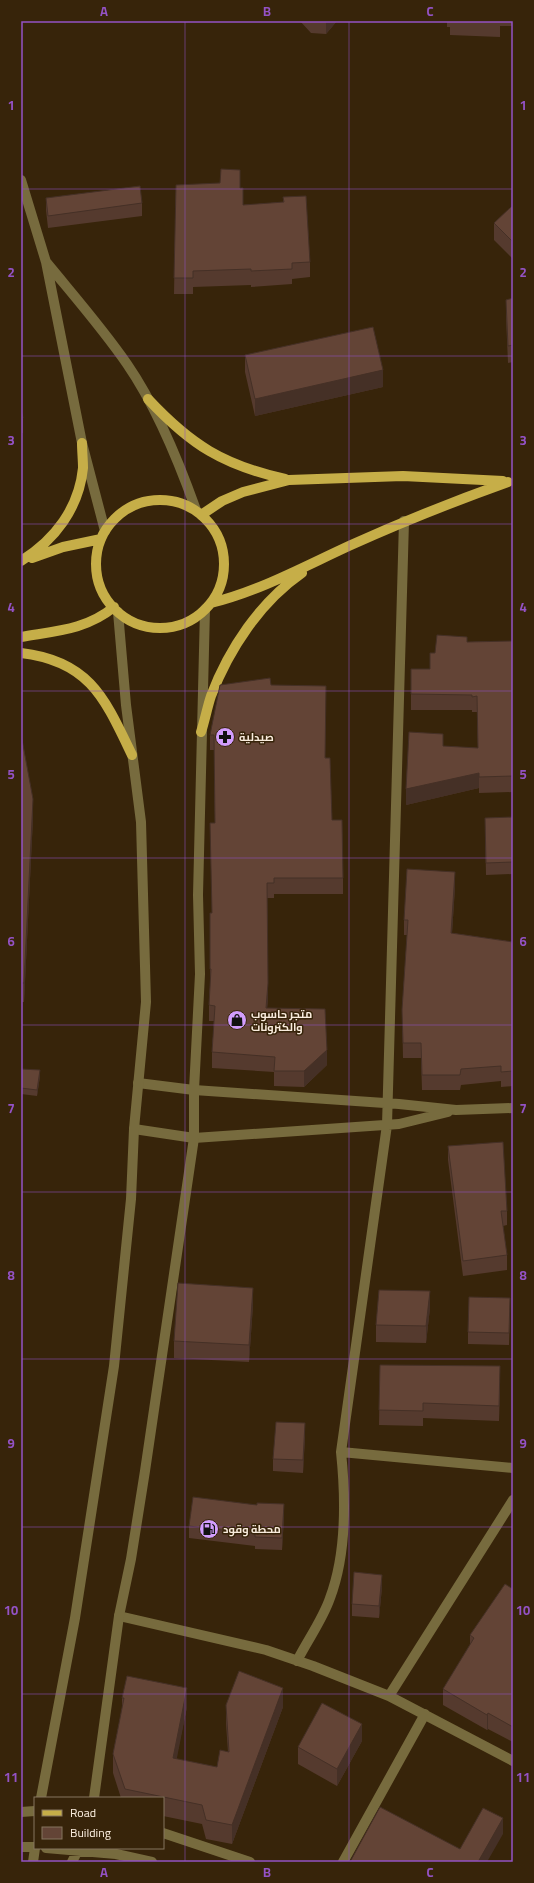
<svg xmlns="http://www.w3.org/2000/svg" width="534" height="1883" viewBox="0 0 534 1883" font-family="Georgia,Cairo,serif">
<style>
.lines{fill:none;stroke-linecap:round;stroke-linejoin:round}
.minor{stroke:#776b3e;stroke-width:10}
.tertiary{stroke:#776b3e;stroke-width:10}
.primary{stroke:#c6ae48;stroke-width:10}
.wall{fill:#553a2e}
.shaded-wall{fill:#453026}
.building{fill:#634436;stroke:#453026}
.grid{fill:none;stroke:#9452c5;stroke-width:1;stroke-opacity:0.55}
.labels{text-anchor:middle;stroke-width:3;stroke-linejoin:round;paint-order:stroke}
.poi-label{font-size:11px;font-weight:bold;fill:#f9ecdd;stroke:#37240a;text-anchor:start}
.neatline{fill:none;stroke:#9452c5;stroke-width:1.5}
.grid-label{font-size:13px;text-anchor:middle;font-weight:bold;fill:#9452c5}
</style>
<rect width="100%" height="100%" fill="#37240a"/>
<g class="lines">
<!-- minor -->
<path class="minor" d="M 138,1083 L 194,1090 L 399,1104 L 456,1110 L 513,1108
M 134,1129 L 194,1138 L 399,1124 L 448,1112
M 341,1452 L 513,1468
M 119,1616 L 266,1650 L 313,1666 L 389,1696 L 513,1761
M 297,1661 C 307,1641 323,1619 330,1598 C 347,1553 346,1500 341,1452 L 387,1125 L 404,521
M 389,1696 L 513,1500
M 343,1862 L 425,1714"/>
<!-- tertiary -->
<path class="tertiary" d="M 21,180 L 46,262 L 82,443 L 105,531
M 47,263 C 74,296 103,329 127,364 C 156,406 179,462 196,510
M 41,1798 L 75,1618 L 114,1366 L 131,1199 L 134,1129 L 146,1002 L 141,822 L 126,705 L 118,612
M 94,1798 L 119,1616 L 131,1559 L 145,1471 L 194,1138 L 194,1090 L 200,974 L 198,895 L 205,609
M 21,1812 L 35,1811
M 163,1833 L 250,1862
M 21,1847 L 35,1847
M 46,1848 L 116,1854 L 152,1862
M 33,1862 L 35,1848
M 72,1862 L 79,1848"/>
<!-- primary -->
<path class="primary" d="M 148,399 C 191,445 223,465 285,479
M96 564a64 64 0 1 1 128 0a64 64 0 1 1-128 0Z
M 201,515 L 222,501 L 243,492 L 289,480 L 403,476 L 503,481
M 32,558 L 63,547 L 101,539
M 21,561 C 55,540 79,508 83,468 C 83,460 82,451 82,443
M 211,603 C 260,591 305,566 351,545 C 402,522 455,501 508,482
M 21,637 C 55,631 86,630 114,607
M 21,653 C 90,661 105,699 132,755
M 201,732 C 205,720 207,708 211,696 C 229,649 260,602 302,573"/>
</g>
<!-- wall -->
<path class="wall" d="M 300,21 L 337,21 L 326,34 L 311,33 Z
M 447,21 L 512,21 L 512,26 L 500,26 L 500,37 L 450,35 L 450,27 L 447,27 Z
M 176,185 L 240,188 L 243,205 L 283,202 L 283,197 L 310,262 L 310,277 L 292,279 L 292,284 L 251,287 L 251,285 L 193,287 L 193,294 L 174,294 Z
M 513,194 L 513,259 L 494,240 L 494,223 L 512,206 Z
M 46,198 L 142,203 L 142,216 L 48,228 L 46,210 Z
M 513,298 L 513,362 L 508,363 L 506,317 L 506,300 Z
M 245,355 L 383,387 L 255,416 L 245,372 Z
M 21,410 L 23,418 L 23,433 L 21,433 Z
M 513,641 L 513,792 L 479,793 L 479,788 L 406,805 L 443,746 L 478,748 L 477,712 L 472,712 L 472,710 L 411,710 L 411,669 L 430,669 L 435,653 L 467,642 Z
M 271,685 L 326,758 L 332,820 L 343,878 L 343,894 L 274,894 L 274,898 L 267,898 L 268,999 L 267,1008 L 327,1065 L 304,1087 L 274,1086 L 274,1072 L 212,1068 L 212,1052 L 214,1021 L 209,1021 L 209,1005 L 210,985 L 210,913 L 212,913 L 215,823 L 214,750 L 210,750 L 210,735 Z
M 21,734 L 33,818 L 24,1002 L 21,1002 Z
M 513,817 L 513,874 L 486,875 L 485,830 Z
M 455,887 L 452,933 L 513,942 L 513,1086 L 501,1087 L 501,1081 L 461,1085 L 460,1090 L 422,1090 L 421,1058 L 403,1058 L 402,1010 L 407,935 L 404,935 L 404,920 Z
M 21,1069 L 40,1076 L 37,1096 L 21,1094 Z
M 448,1146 L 507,1211 L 507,1225 L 503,1226 L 507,1255 L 507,1270 L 463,1276 L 448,1160 Z
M 253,1305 L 249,1362 L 174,1358 L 174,1341 Z
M 430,1308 L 426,1343 L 376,1342 L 376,1325 Z
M 510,1310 L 509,1345 L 468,1344 L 468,1332 Z
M 380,1365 L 500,1381 L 499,1421 L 423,1418 L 423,1426 L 379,1425 Z
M 305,1436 L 303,1473 L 273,1471 L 273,1459 Z
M 284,1517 L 282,1550 L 255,1549 L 255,1546 L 189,1538 L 189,1526 Z
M 382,1587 L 379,1618 L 352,1616 L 352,1604 Z
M 513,1589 L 513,1742 L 488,1729 L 487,1730 L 443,1705 L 443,1689 L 470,1646 L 470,1635 Z
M 122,1698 L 187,1707 L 176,1759 L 217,1767 L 228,1752 L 226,1724 L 226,1705 L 283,1707 L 232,1844 L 206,1839 L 202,1824 L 163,1816 L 163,1798 L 121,1798 L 113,1773 L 113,1754 L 122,1708 Z
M 362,1741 L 337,1786 L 298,1764 L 298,1747 Z"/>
<!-- shaded-wall -->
<path class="shaded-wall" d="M 326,21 L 337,21 L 326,34 Z
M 383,370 L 383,387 L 255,416 L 255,399 Z
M 479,773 L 479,788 L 406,805 L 406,789 Z
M 33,799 L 33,818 L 24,1002 L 24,983 Z
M 455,872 L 455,887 L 451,948 L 451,933 Z
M 268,983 L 268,999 L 266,1023 L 266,1008 Z
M 327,1050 L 327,1065 L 304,1087 L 304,1071 Z
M 40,1070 L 40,1076 L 37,1096 L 37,1090 Z
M 253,1288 L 253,1305 L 249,1362 L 249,1345 Z
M 430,1291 L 430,1308 L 426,1343 L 426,1326 Z
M 500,1366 L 500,1381 L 499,1421 L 499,1406 Z
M 305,1423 L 305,1436 L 303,1473 L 303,1460 Z
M 284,1504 L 284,1517 L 282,1550 L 282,1538 Z
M 382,1575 L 382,1587 L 379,1618 L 379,1606 Z
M 187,1688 L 187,1707 L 173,1778 L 173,1758 Z
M 283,1688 L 283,1707 L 232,1844 L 232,1825 Z
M 488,1713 L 488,1729 L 487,1730 L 487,1715 Z
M 362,1724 L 362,1741 L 337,1786 L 337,1769 Z
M 503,1818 L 503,1834 L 487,1862 L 478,1862 Z"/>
<!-- building -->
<path class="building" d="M 221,169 L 240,170 L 240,188 L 243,188 L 243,205 L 284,202 L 283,197 L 306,196 L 310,262 L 292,263 L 292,269 L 251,271 L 251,269 L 193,271 L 193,278 L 174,278 L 176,185 L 220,183 Z
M 140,186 L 142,203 L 48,216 L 46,198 Z
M 512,193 L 513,194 L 513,242 L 494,223 L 512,206 Z
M 513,298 L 513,345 L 508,346 L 506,300 Z
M 373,327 L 383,370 L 255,399 L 245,355 Z
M 21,410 L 23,418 L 21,418 Z
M 437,635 L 467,637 L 467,642 L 513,641 L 513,776 L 479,777 L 479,773 L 406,789 L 409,732 L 443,734 L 443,746 L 478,748 L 477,696 L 472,697 L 472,695 L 411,694 L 411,669 L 430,669 L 430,653 L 435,653 Z
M 270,678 L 271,685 L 326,686 L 325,758 L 330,758 L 332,820 L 342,820 L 343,878 L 274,878 L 274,883 L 267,883 L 268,983 L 266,1008 L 325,1009 L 327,1050 L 304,1071 L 274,1071 L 275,1057 L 212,1052 L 215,1006 L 209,1005 L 211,969 L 210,969 L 210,913 L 212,913 L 210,823 L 215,823 L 214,735 L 210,735 L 220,685 Z
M 21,734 L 33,799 L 24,983 L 21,983 Z
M 513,817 L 513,862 L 486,863 L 485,818 Z
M 407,869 L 455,872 L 451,933 L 513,942 L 513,1071 L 501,1072 L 501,1066 L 461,1069 L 460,1075 L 422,1075 L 421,1043 L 403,1043 L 402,1010 L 408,920 L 404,920 Z
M 21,1069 L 40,1070 L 37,1090 L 21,1088 Z
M 503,1142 L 507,1211 L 501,1211 L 507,1255 L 463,1261 L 448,1146 Z
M 178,1283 L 253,1288 L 249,1345 L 174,1341 Z
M 379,1290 L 430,1291 L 426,1326 L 376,1325 Z
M 469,1297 L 510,1298 L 509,1333 L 468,1332 Z
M 380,1365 L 500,1366 L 499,1406 L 423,1403 L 423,1411 L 379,1410 Z
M 276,1422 L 305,1423 L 303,1460 L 273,1459 Z
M 193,1497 L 257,1505 L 257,1503 L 284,1504 L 282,1538 L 255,1537 L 255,1534 L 189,1526 Z
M 354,1572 L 382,1575 L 379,1606 L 352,1604 Z
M 505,1584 L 513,1589 L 513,1727 L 488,1713 L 487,1715 L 443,1689 L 474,1638 L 470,1635 Z
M 239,1671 L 283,1688 L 232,1825 L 206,1820 L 202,1805 L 125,1789 L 113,1754 L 124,1698 L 122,1698 L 127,1676 L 187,1688 L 173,1758 L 217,1767 L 220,1750 L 229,1752 L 226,1705 Z
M 322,1703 L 362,1724 L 337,1769 L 298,1747 Z
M 380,1807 L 460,1849 L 483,1808 L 503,1818 L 478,1862 L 350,1862 Z"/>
<!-- grid -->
<path class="grid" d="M 185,21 L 185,1862M 349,21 L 349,1862M 21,189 L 513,189M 21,356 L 513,356M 21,524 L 513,524M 21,691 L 513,691M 21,858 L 513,858M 21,1025 L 513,1025M 21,1192 L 513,1192M 21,1359 L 513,1359M 21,1527 L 513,1527M 21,1694 L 513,1694"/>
<!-- icons -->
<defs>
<symbol id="pharmacy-disc" viewBox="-11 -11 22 22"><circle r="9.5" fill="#d29dfd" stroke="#37240a"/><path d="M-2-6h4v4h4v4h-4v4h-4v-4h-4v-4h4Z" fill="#111"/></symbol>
<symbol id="shop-disc" viewBox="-11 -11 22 22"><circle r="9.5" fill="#d29dfd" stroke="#37240a"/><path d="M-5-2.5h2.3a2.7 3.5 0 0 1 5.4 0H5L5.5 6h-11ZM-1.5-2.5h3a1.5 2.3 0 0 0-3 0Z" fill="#111"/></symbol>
<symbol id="fuel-disc" viewBox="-11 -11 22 22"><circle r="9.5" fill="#d29dfd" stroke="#37240a"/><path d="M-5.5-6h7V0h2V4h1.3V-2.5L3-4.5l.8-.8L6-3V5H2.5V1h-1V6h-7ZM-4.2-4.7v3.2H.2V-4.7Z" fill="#111"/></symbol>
</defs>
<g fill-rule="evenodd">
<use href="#pharmacy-disc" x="214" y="726" width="22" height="22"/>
<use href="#shop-disc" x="226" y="1009" width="22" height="22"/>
<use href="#fuel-disc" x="198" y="1518" width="22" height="22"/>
</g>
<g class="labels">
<!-- poi labels -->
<g class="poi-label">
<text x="239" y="741">صيدلية</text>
<text x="251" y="1018">متجر حاسوب<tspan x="251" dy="13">والكترونات</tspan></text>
<text x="223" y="1533">محطة وقود</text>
</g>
</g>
<!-- border -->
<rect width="534" height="1883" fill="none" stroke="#37240a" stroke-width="44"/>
<!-- legend -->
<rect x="34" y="1797" width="130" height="52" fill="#37240a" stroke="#85745e"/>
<rect x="42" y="1810" width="20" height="6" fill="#c6ae48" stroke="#85745e"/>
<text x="70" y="1817" font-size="12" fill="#f9ecdd">Road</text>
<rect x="42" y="1827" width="20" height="12" fill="#634436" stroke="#85745e"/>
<text x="70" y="1837" font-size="12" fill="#f9ecdd">Building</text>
<rect x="22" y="22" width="490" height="1839" class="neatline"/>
<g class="grid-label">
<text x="104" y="16">A</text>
<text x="267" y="16">B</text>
<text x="430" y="16">C</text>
<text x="11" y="110">1</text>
<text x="523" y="110">1</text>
<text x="11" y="277">2</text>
<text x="523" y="277">2</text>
<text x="11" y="445">3</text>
<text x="523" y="445">3</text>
<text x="11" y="612">4</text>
<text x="523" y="612">4</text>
<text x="11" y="779">5</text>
<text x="523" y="779">5</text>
<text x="11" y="946">6</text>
<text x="523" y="946">6</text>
<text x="11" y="1113">7</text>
<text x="523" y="1113">7</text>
<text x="11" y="1280">8</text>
<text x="523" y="1280">8</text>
<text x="11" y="1448">9</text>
<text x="523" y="1448">9</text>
<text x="11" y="1615">10</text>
<text x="523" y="1615">10</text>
<text x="11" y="1782">11</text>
<text x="523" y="1782">11</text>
<text x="104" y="1877">A</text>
<text x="267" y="1877">B</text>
<text x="430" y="1877">C</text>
</g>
</svg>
